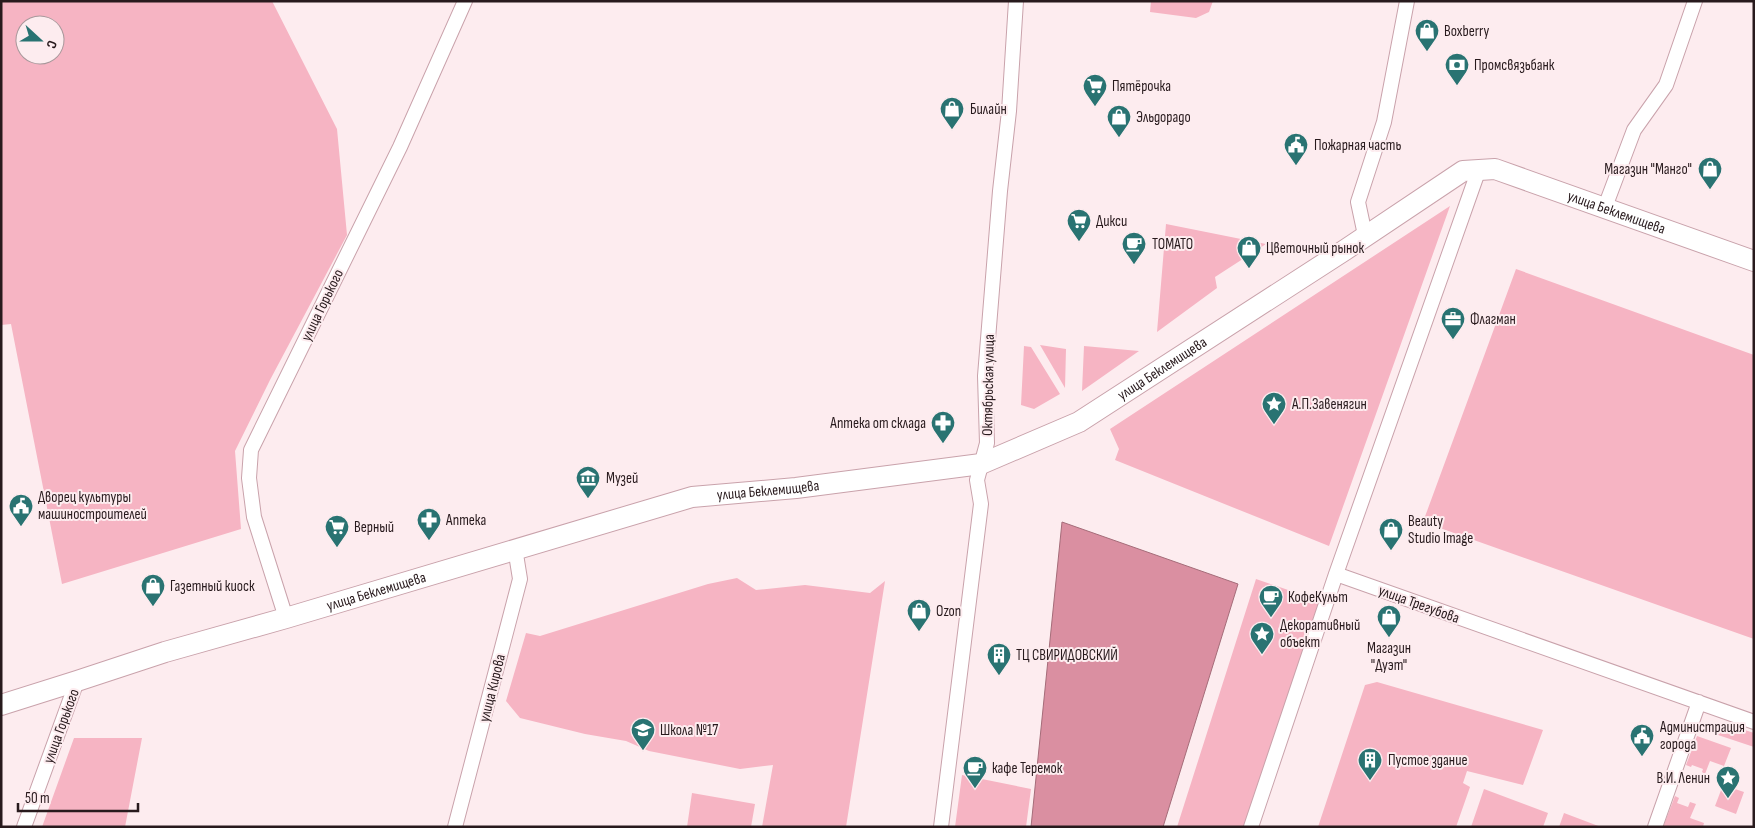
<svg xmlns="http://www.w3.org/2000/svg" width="1755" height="828" viewBox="0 0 1755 828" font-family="'Sofia Sans Condensed',sans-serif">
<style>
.green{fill:#f6b4c3;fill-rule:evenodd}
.water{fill:#da8fa1;stroke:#a56c79}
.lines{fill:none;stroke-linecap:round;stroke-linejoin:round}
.street-casing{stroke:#c9a2ab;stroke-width:16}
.secondary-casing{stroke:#c9a2ab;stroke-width:22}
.street{stroke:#fff;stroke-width:14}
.secondary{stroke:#fff;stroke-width:20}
.labels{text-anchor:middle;stroke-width:4;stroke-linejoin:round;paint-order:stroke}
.poi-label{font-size:15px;fill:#281a1d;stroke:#fdecef;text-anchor:start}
.street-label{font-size:15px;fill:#281a1d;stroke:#fdecef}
</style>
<rect width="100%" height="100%" fill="#fdecef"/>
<!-- green -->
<path class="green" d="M 1,1 L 272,1 L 337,129 L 347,235 L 270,380 L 235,451 L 241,529 L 62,584 L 11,324 L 1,325 ZM 25,25 L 55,25 L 55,55 L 25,55 Z
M 1151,1 L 1213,1 L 1209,12 L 1196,18 L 1150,12 Z
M 1450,206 L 1329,546 L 1115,460 L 1119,449 L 1110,429 Z
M 1166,224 L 1266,244 L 1215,277 L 1217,288 L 1157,332 Z
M 1516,269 L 1754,355 L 1754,639 L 1423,522 Z
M 1040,345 L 1066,349 L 1065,388 Z
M 1024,346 L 1031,347 L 1060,394 L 1034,409 L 1021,405 Z
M 1084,346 L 1139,351 L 1082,391 Z
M 737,578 L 756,590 L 805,585 L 870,593 L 885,581 L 846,827 L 762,827 L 773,765 L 740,769 L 649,751 L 626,741 L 585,734 L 520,718 L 506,701 L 526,633 L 540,636 L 708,584 Z
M 1256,579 L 1323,602 L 1246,827 L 1177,827 Z
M 1377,682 L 1543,730 L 1523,785 L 1467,771 L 1463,783 L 1470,787 L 1456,827 L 1318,827 L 1365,685 Z
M 1713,723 L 1724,723 L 1754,733 L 1754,747 L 1700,729 L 1707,724 Z
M 1697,736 L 1731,748 L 1724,766 L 1710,761 L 1705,774 L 1702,772 L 1703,769 L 1692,765 L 1691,767 L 1686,765 Z
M 74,738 L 142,738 L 125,827 L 42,827 Z
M 962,775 L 1031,789 L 1026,827 L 955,827 Z
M 1723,785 L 1744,792 L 1736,814 L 1715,806 Z
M 1484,789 L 1548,813 L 1543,827 L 1471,827 Z
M 692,793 L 755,804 L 751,827 L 687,827 Z
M 1675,796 L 1679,798 L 1677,803 L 1688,807 L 1690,802 L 1696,804 L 1690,818 L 1704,823 L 1703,827 L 1663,827 Z
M 1564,813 L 1601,827 L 1559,827 Z"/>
<!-- water -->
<path class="water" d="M 1062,522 L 1238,584 L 1163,827 L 1031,827 Z"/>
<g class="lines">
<defs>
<path id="street" d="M 1605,207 L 1634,130 L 1666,85 L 1695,1
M 1365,235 L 1358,202 L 1384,122 L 1407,1
M 1336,574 L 1754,722
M 286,618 L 254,517 L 249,478 L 251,450 L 400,147 L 465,1
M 24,827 L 77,681
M 455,827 L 520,579 L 515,548
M 941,827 L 981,504 L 977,480 L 987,443 L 985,376 L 1000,191 L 1009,111 L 1016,1
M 1251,827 L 1336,574 L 1479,169
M 1655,827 L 1699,702"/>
<g id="secondary">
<path id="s1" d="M 1,705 L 77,681 L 165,652 L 286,618 L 692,497 L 796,488 L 981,464 L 1079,422 L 1345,250 L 1463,171 L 1495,169 L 1754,261"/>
</g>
</defs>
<!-- street casing -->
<use href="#street" class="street-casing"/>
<!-- secondary casing -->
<use href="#secondary" class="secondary-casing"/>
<!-- street -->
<use href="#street" class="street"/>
<!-- secondary -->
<use href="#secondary" class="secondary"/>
</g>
<!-- icons -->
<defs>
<symbol id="shop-pin" viewBox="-11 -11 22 30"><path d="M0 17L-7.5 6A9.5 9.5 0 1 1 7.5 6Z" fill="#297372" stroke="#fdecef"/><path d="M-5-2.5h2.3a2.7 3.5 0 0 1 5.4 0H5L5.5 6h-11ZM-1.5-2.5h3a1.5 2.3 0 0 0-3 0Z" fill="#fff"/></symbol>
<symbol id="bank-pin" viewBox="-11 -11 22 30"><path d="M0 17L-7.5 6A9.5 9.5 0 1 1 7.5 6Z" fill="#297372" stroke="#fdecef"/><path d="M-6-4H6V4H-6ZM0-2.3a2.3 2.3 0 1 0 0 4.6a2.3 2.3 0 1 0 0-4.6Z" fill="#fff"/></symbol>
<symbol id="supermarket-pin" viewBox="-11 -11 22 30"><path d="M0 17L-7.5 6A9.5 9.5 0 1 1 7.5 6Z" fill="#297372" stroke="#fdecef"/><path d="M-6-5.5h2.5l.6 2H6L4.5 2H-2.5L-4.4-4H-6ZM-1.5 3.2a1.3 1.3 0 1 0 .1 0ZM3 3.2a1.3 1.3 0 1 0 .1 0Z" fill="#fff"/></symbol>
<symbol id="civic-pin" viewBox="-11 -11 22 30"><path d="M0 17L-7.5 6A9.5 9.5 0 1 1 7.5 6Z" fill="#297372" stroke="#fdecef"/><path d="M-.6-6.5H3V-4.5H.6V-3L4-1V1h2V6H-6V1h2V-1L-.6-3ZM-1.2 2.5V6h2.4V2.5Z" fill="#fff"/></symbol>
<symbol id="cafe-pin" viewBox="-11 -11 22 30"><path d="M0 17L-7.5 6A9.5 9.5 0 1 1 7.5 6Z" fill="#297372" stroke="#fdecef"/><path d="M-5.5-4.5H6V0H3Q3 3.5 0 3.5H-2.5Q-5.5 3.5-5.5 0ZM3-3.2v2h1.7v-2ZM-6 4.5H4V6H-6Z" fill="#fff"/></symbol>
<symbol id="office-pin" viewBox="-11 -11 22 30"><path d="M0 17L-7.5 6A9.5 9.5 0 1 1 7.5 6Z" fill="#297372" stroke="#fdecef"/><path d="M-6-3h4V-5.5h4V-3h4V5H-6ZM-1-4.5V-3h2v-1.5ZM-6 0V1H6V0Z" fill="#fff"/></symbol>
<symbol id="sight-pin" viewBox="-11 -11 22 30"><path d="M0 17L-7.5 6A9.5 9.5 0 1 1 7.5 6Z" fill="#297372" stroke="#fdecef"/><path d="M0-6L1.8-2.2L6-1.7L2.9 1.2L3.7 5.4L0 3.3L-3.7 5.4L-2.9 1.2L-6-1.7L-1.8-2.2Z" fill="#fff"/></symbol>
<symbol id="pharmacy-pin" viewBox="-11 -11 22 30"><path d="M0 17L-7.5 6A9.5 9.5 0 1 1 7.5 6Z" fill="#297372" stroke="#fdecef"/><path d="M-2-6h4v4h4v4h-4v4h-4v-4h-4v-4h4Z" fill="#fff"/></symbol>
<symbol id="museum-pin" viewBox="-11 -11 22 30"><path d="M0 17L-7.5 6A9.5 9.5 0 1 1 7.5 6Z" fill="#297372" stroke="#fdecef"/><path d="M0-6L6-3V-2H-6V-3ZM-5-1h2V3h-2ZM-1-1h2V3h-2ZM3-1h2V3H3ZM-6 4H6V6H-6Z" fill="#fff"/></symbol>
<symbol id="building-pin" viewBox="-11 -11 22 30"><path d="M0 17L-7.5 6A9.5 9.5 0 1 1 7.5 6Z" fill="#297372" stroke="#fdecef"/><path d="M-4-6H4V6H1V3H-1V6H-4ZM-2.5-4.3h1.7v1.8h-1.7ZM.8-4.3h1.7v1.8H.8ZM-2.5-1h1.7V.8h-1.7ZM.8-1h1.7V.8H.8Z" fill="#fff"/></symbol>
<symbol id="school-pin" viewBox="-11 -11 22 30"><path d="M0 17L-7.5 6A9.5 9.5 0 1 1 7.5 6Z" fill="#297372" stroke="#fdecef"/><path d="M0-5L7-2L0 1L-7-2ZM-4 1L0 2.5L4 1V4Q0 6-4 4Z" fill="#fff"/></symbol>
</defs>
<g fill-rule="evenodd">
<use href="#shop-pin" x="1413" y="17" width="28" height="38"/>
<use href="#bank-pin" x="1443" y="51" width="28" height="38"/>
<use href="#supermarket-pin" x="1081" y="72" width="28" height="38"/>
<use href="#shop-pin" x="938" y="95" width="28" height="38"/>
<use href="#shop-pin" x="1105" y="103" width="28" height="38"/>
<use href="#civic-pin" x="1282" y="131" width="28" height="38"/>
<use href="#shop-pin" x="1696" y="155" width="28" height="38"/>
<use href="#supermarket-pin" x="1065" y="207" width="28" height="38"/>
<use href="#cafe-pin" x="1120" y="230" width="28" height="38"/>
<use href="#shop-pin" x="1235" y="234" width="28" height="38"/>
<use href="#office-pin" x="1439" y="305" width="28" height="38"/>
<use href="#sight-pin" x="1260" y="390" width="28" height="38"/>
<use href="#pharmacy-pin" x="929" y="409" width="28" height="38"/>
<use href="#museum-pin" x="574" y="464" width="28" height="38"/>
<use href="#civic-pin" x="7" y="492" width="28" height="38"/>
<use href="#pharmacy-pin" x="415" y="506" width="28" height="38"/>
<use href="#supermarket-pin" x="323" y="513" width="28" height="38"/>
<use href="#shop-pin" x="1377" y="516" width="28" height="38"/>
<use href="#shop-pin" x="139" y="572" width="28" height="38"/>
<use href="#cafe-pin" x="1257" y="583" width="28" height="38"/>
<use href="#shop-pin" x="905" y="597" width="28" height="38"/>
<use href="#shop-pin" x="1375" y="603" width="28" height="38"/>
<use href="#sight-pin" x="1248" y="620" width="28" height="38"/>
<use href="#building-pin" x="985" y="641" width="28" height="38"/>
<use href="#school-pin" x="629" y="716" width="28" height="38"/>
<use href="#civic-pin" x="1628" y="722" width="28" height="38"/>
<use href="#building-pin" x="1356" y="746" width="28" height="38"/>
<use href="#cafe-pin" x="961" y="754" width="28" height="38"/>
<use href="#sight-pin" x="1714" y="764" width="28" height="38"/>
</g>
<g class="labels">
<!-- poi labels -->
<g class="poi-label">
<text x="1444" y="36">Boxberry</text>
<text x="1474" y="70">Промсвязьбанк</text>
<text x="1112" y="91">Пятёрочка</text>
<text x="970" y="114">Билайн</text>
<text x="1136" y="122">Эльдорадо</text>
<text x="1314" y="150">Пожарная часть</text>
<text x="1692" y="174" text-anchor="end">Магазин "Манго"</text>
<text x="1096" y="226">Дикси</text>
<text x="1152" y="249">ТОМАТО</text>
<text x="1266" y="253">Цветочный рынок</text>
<text x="1470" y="324">Флагман</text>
<text x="1292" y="409">А.П.Завенягин</text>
<text x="926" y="428" text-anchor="end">Аптека от склада</text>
<text x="606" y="483">Музей</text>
<text x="38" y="502">Дворец культуры<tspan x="38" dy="17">машиностроителей</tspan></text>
<text x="446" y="525">Аптека</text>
<text x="1408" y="526">Beauty<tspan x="1408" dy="17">Studio Image</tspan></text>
<text x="354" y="532">Верный</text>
<text x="170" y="591">Газетный киоск</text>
<text x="1288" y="602">КофеКульт</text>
<text x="936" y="616">Ozon</text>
<text x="1280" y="630">Декоративный<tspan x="1280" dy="17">объект</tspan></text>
<text x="1389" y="653" text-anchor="middle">Магазин<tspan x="1389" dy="17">"Дуэт"</tspan></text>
<text x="1016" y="660">ТЦ СВИРИДОВСКИЙ</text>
<text x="1660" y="732">Администрация<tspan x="1660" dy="17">города</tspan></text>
<text x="660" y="735">Школа №17</text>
<text x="1388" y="765">Пустое здание</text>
<text x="992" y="773">кафе Теремок</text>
<text x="1710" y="783" text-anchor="end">В.И. Ленин</text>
</g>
<!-- street labels -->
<g class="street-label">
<text dy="5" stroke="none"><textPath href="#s1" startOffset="1739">улица Беклемищева</textPath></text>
<text transform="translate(322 305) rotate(-64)" y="5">улица Горького</text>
<text dy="5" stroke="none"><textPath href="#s1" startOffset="1218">улица Беклемищева</textPath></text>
<text transform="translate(988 385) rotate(-89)" y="5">Октябрьская улица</text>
<text dy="5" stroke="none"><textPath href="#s1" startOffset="798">улица Беклемищева</textPath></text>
<text dy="5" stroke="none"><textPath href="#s1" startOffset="392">улица Беклемищева</textPath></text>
<text transform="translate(1419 604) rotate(20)" y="5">улица Трегубова</text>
<text transform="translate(492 688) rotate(-76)" y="5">улица Кирова</text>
<text transform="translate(61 726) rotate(-70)" y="5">улица Горького</text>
</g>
</g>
<!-- border -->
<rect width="1755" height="828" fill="none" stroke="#281a1d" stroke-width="5"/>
<!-- north arrow -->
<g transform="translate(40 40) rotate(111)"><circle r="24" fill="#fdecef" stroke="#a8989b"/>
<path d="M0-4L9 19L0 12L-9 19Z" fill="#297372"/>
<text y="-8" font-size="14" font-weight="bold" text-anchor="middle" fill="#281a1d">С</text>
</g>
<!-- scale -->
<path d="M18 803v8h120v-8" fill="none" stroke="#281a1d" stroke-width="2.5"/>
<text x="25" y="803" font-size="15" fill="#281a1d" stroke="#fdecef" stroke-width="4" paint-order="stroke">50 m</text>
</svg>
